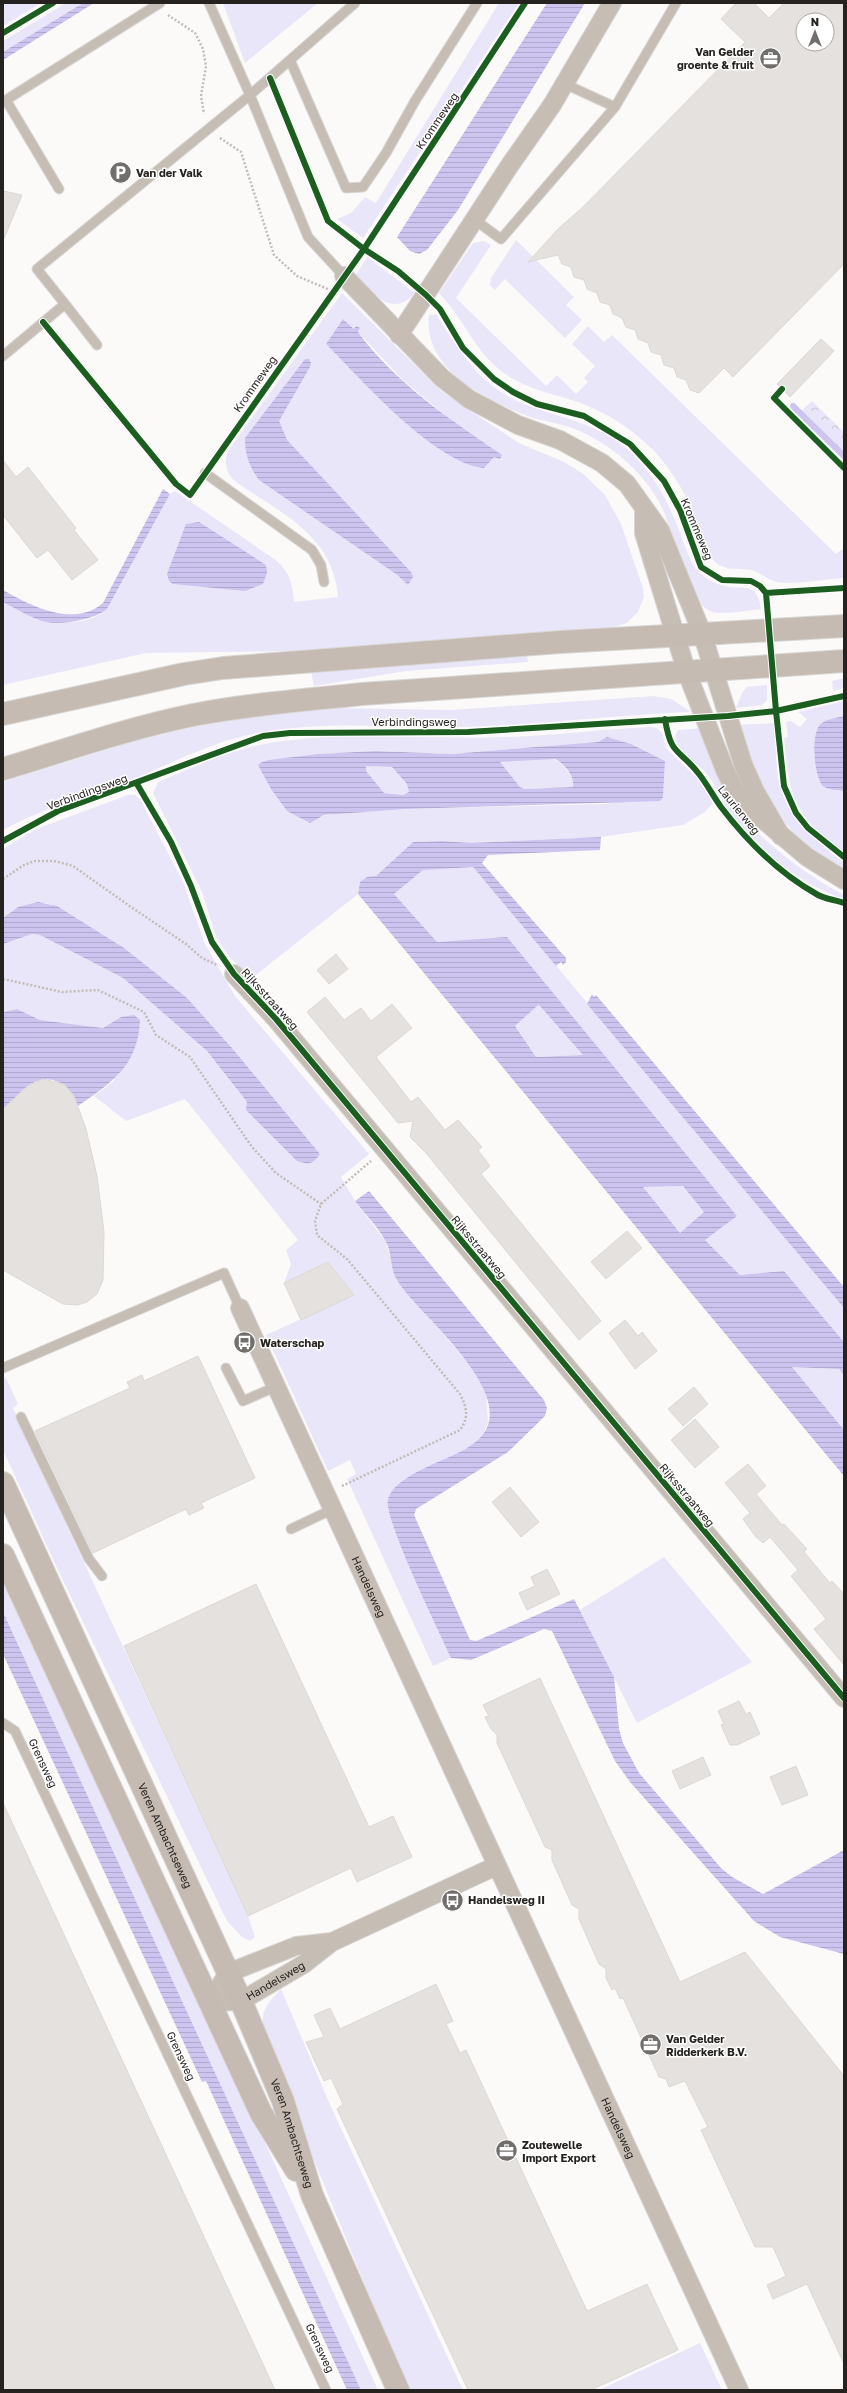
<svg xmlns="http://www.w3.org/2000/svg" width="847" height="2393" viewBox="0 0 847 2393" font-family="'Golos Text',sans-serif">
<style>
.green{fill:#eae6f9;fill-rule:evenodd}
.forest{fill:url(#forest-crowns)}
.water{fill:url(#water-rules);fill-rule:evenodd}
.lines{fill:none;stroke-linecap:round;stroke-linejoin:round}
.stream{stroke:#cdc4f0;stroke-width:6}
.building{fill:#e4e1de;stroke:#dbd8d5;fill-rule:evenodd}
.lane-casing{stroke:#d9d7d6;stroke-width:11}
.street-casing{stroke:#d9d7d6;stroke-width:20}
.secondary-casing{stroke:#d9d7d6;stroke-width:24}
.path{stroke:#c3bcb7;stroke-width:2.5;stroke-dasharray:2 2;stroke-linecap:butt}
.lane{stroke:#c6bdb5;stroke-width:9}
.street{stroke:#c6bdb5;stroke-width:18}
.secondary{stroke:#c5bbb3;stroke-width:22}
.cycleway-casing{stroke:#fff;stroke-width:8}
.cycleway{stroke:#1b5e20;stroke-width:6}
.labels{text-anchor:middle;stroke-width:3;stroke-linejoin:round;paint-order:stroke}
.poi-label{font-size:11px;font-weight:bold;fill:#26221f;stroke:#fff;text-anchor:start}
.street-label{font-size:11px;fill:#26221f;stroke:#fff}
</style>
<defs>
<pattern id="forest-crowns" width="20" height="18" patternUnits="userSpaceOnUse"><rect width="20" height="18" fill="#eae6f9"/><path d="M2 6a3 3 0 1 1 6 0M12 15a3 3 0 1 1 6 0" fill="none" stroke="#c9c5d5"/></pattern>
<pattern id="water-rules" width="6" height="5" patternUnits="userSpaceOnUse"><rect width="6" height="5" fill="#cdc4f0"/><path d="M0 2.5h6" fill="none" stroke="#b0a8cd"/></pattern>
</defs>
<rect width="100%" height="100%" fill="#fcfaf8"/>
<!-- green -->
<path class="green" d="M 3,3 L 41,3 L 3,26 Z
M 66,3 L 83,3 L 3,52 L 3,41 Z
M 223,3 L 318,3 L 245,63 Z
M 499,3 L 519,3 L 363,238 L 337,219 L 351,213 L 365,197 L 376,203 Z
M 516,240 L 574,297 L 566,305 L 582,320 L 565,338 L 505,279 L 495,290 L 490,285 L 491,278 Z
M 484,241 L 491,245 L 456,298 L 546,386 L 557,375 L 576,394 L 588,382 L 584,378 L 595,366 L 572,344 L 588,326 L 604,342 L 612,335 L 836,554 L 843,549 L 844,550 L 844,578 C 826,579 795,585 778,582 C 767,581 761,572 751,570 C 739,568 730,571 719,565 C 700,554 694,514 685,495 C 678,482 668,467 658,455 C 636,432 609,413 578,402 C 554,394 530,390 508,376 C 475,354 465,320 439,293 L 473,243 Z
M 367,257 L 415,293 C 398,311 385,305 369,289 C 364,285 359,280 356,275 Z
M 342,293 L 442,392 L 519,443 L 564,462 L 582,473 L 605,495 L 621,524 L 643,588 L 644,597 L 638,612 L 627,623 L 611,628 L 291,651 L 146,653 L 3,685 L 3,602 C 32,618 79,634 107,609 L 170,494 L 175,491 L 277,561 C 290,573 293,585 294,602 L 338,597 C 333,535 282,514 236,482 C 225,473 223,460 230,448 ZM 344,319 L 354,329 L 360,329 L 358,332 L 404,381 L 450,419 L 471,466 C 414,436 371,389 326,344 ZM 310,367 L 278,421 L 287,440 L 408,585 L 246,438 Z
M 436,314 C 459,351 481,387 524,404 C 560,418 598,423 628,450 C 648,469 664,492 674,518 C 681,534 686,552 695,568 C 703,576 711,582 721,585 C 743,592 756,578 761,609 C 750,610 724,615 713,612 C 685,604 674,536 664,512 C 653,487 633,465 612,450 C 599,440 584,432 569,427 C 553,422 536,420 520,413 C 479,396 423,367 429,315 Z
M 527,656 L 528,662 L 406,671 L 314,686 L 311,671 Z
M 844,678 L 844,688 L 833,691 L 832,681 Z
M 767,685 L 767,700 L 762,705 L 736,708 L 742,693 L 747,687 Z
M 654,696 L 671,699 L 691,712 C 614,715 538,725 461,727 C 393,728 326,720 258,733 C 213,741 171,764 128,781 C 86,797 43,808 3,830 L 3,782 L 135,741 L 189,728 L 243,718 L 339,708 L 451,710 Z
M 844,701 L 844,716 L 832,719 L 815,754 L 833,790 L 844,791 L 844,853 C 793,814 790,800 784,738 L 788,737 L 786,722 L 791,721 L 800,727 L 807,719 L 798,712 Z
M 775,723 C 776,742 775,771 781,790 C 792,823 818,842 844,863 L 844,870 C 809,852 775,818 758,783 C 750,765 744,744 737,725 Z
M 651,727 L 657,728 L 662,733 L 666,748 L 697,778 L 713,803 L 705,812 L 683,825 L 601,837 L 471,843 L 442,841 L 413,842 L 376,876 L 360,882 L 358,894 L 252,978 L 230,958 L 216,937 L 202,892 L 153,793 L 158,782 C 192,768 227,751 264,744 C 342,730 423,740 503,737 C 552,736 601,729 651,727 ZM 607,737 L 631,744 L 665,761 L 663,797 L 603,804 L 406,809 L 336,814 L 318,817 L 310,823 L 304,820 L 262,762 L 318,754 L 375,751 L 451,754 L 598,742 Z
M 701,728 C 714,754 724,783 738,809 C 755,838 814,880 844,895 L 844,899 C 802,886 752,846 728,810 C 720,798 715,784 706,773 C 697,762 666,747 678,730 Z
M 528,759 C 547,759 556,754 568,772 C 571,777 574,781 573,787 L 525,789 L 520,787 L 500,762 Z
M 366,766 L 392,767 L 407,784 L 409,792 L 403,795 L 384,793 L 366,771 L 364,767 Z
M 128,795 L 135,795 L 140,799 L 183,882 L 205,944 L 235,996 L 369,1154 L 341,1177 L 355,1201 L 386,1242 L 396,1279 L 474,1370 L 486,1391 L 488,1422 L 483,1435 L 471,1446 L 404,1480 L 396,1532 L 451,1658 L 433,1666 L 347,1479 L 356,1474 L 350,1460 L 328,1471 L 266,1335 L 354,1295 L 328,1262 L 284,1283 L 291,1264 L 286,1250 L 298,1240 L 185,1099 L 126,1121 L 94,1096 L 114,1081 L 121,1017 L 103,1028 L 40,1020 L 17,1009 L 3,1012 L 3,944 L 32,934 L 40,935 L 123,978 L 207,1051 L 247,1102 L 320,1154 L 232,1048 L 187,998 L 51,904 C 32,900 18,908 3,918 L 3,849 L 36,829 Z
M 465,866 L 473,867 L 844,1308 L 844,1342 L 784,1271 L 740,1275 L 705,1240 L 737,1216 L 507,938 L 437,942 L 394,894 L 423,870 Z
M 538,1004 L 583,1055 L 536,1057 L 515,1026 Z
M 683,1186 L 705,1212 L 680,1233 L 642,1187 Z
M 792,1367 L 839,1369 L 844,1375 L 844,1430 Z
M 6,1378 L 18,1404 L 13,1408 C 90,1578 170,1746 248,1916 L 255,1937 L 250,1941 L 242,1937 L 227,1921 L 57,1568 L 3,1450 L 3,1380 Z
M 664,1557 L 752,1662 L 637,1723 L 580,1610 Z
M 3,1570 L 378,2390 L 361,2390 L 3,1612 Z
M 281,1989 L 331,2107 L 463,2390 L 410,2390 L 396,2361 L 266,2043 C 259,2017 262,2008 281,1989 Z
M 700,2343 L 722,2390 L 599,2390 Z"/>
<!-- forest -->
<path class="forest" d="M 812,401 L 844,432 L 844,456 L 800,412 Z"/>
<!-- water -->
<path class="water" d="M 83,3 L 94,3 L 3,60 L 3,52 Z
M 547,3 L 585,3 L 458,210 L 427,250 L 419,254 L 410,251 L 397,237 Z
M 343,319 L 354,329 L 356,326 L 360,328 L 358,332 C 395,383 451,420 502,455 L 500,459 L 494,457 L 484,468 C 434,463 362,380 326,344 Z
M 305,359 L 309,359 L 311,363 L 310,367 L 279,421 L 287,440 L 411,572 L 413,577 L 408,585 L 396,574 L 259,480 C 249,466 245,455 245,438 Z
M 163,489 L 170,494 L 107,609 C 94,620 59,626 42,621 C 28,616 16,609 3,602 L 3,590 C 31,606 74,628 103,603 Z
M 199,522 L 266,565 L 267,572 L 263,584 L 245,591 L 173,584 L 169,581 L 167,574 L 186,524 Z
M 844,716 L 844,791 C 837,790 828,790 823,786 C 814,776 811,738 819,726 C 824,719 836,718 844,716 Z
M 607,737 L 631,744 L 665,761 L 663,797 L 660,801 L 406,809 L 324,815 L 310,823 L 287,811 L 271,789 L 258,765 L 262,762 L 269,760 L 318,754 L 375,751 L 451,754 L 598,742 ZM 555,759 C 564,763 575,777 573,787 L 525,789 L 520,787 L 500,762 ZM 366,766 L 392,767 L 407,784 L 409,792 L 403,795 L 384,793 L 366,771 Z
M 601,837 L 600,850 L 488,855 L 482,863 L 566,958 L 566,962 L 563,965 L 561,962 L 556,966 L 473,867 L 423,870 L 394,894 L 437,942 L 507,937 L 737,1216 L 705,1240 L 740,1275 L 784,1271 L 844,1342 L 844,1375 L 839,1369 L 792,1367 L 844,1430 L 844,1476 L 358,894 L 360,882 L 367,877 L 376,876 L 413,842 L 442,841 L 471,843 ZM 538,1005 L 539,1005 L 583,1055 L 536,1057 L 515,1026 ZM 683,1186 L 704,1212 L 680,1233 L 643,1187 Z
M 38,902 L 57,906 L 124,948 L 187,998 L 232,1048 L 320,1154 C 313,1164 309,1165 297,1161 L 246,1110 L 247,1102 L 207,1051 L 123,978 L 40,935 L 32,934 L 3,944 L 3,918 L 18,907 Z
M 592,994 L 594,997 L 596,995 L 844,1287 L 844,1308 L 587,1004 Z
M 17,1009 L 40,1020 L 103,1028 L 121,1017 L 134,1015 L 140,1020 C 138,1065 113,1082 78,1106 C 71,1087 52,1071 31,1084 C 21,1090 12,1101 3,1109 L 3,1012 Z
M 369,1191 L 544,1400 L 547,1408 L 545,1416 L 508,1452 L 416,1509 L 414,1515 L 470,1640 L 476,1641 L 574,1599 L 614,1677 L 619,1729 L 623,1743 L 639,1773 L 721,1868 L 732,1877 L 763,1894 L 844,1850 L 844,1954 L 780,1937 L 754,1921 L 630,1782 L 615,1761 L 552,1631 L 544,1629 L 471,1660 L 451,1658 C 440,1633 383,1518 388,1499 C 395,1474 450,1460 470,1446 C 536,1404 418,1316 397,1280 C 390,1269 392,1253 386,1242 C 379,1228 365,1214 355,1201 Z
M 3,1612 L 361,2390 L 347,2390 L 206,2081 L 202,2082 L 3,1654 Z"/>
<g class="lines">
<!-- stream -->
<path class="stream" d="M 793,406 L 844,456"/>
</g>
<!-- building -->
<path class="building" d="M 736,3 L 754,3 L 769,18 L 784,3 L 844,3 L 844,264 L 733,377 L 724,368 L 699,393 L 690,390 L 686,380 L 677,377 L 674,368 L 664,365 L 661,355 L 651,352 L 648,343 L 638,339 L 635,330 L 626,327 L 622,318 L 613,314 L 610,305 L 600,302 L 597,293 L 587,289 L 584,280 L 574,277 L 571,267 L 562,264 L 558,255 L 528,262 L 558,229 L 583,207 L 745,42 L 721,19 ZM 803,20 L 827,20 L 827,44 L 803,44 Z
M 3,191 L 22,195 L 3,241 Z
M 821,339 L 834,351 L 790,397 L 777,384 Z
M 3,460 L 16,477 L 28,467 L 76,528 L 74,530 L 98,560 L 72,580 L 48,550 L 37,558 L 3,515 Z
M 336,954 L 348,969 L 329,984 L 317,970 Z
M 325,997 L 344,1020 L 361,1008 L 371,1021 L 392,1004 L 412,1028 L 376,1057 L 411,1102 L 418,1097 L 445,1130 L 458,1120 L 482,1147 L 478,1150 L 490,1166 L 481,1174 L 601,1321 L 579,1340 L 426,1153 L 410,1137 L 413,1121 L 398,1123 L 307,1012 Z
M 43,1079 L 64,1084 L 74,1096 L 86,1129 L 97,1176 L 104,1232 L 103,1280 L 97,1294 L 87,1302 L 78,1305 L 63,1304 L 3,1270 L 3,1109 L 29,1085 Z
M 627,1231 L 642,1248 L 606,1279 L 591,1262 Z
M 328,1262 L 354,1295 L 301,1320 L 284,1283 Z
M 625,1320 L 638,1336 L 642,1332 L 657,1351 L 635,1369 L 609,1333 Z
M 198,1356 L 255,1478 L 201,1503 L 204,1508 L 189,1515 L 186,1509 L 93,1553 L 35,1431 L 130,1388 L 127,1382 L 142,1375 L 144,1381 Z
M 694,1387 L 708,1404 L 683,1426 L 668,1409 Z
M 695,1419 L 719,1447 L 695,1468 L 671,1440 Z
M 748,1464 L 766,1486 L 756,1494 L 782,1525 L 784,1524 L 807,1549 L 804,1552 L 830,1583 L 832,1581 L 844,1594 L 844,1665 L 814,1629 L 826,1619 L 791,1576 L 798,1570 L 770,1537 L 763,1543 L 756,1537 L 743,1519 L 750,1513 L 725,1483 Z
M 510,1487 L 539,1522 L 521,1537 L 492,1502 Z
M 547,1569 L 560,1594 L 527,1610 L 519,1593 L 535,1586 L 531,1577 Z
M 256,1584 L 369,1827 L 393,1816 L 412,1857 L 357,1882 L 351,1868 L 248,1916 L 124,1646 Z
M 540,1678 L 680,1982 L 745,1952 L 844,2076 L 844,2364 L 807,2284 L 773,2299 L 767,2285 L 786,2276 L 773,2247 L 755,2247 L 701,2130 L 708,2127 L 685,2081 L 669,2087 L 666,2079 L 659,2077 L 623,1998 L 620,1999 L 615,1988 L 612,1990 L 606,1978 L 606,1969 L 599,1964 L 579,1919 L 579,1909 L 572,1905 L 552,1860 L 552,1850 L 545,1847 L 497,1743 L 497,1735 L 491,1729 L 485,1717 L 489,1716 L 483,1705 Z
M 739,1701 L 746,1714 L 750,1712 L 760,1734 L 737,1745 L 730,1745 L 721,1725 L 724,1724 L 718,1711 Z
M 703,1757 L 711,1775 L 680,1789 L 672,1771 Z
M 796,1766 L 808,1795 L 782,1805 L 770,1777 Z
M 3,1803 L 149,2118 L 275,2390 L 3,2390 Z
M 436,1984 L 453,2021 L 446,2024 L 460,2053 L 466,2050 L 587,2311 L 647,2284 L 678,2350 L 591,2390 L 468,2390 L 337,2109 L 343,2104 L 331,2078 L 324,2081 L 306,2042 L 324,2037 L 314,2015 L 330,2008 L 340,2029 Z"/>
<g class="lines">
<defs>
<path id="lane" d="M 209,3 L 250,95 L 308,237 L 344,276
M 290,60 L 346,188 L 363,187 L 386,153 L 415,101 L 477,3
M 565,84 L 615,107
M 6,100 L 160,3
M 3,102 L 6,100 L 59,189
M 475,220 L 501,239 L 615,107 L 676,3
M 65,304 L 97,345
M 3,356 L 65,304 L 37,269 L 250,95 L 355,3
M 205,473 L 312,550 L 321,565 L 324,582
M 3,1368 L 224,1273 L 240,1308
M 226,1368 L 243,1401 L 277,1386
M 21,1417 L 89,1559 L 102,1576
M 291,1529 L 333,1509
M 3,1723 L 15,1731 L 326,2390"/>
<g id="street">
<path d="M 344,276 L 442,378 L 469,399 L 518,425 L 560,440 L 602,463 L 627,484 L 660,530 L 702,633 L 743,764 L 755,791 L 781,836"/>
<path d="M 399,335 L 510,165 L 552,105 L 612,3"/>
<path d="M 644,508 L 644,533 L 687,673 L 725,770 L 739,799 L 807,857 L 844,880"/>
<path d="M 234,974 L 276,1019 L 844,1698"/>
<path id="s1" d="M 240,1308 L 739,2390"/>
<path id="s2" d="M 210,2002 L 241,2001 L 304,1964 L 332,1942 L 496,1866"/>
<path d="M 210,2002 L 228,1973 L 296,1946 L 331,1942"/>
</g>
<g id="secondary">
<path d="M 3,714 L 184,674 L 223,668 L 560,642 L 844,626"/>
<path d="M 3,769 C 66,750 129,728 193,715 C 249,704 306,700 362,694 L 844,661"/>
<path id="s3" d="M 3,1483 L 241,2001 L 283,2101 L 312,2195 L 398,2390"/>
<path d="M 3,1555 L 261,2113 L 296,2170"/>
</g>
</defs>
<!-- lane casing -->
<use href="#lane" class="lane-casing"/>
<!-- street casing -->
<use href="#street" class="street-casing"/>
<!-- secondary casing -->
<use href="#secondary" class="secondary-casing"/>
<!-- path -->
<path class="path" d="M 168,15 L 195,33 L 203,49 L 206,66 L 201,96 L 204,114
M 220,138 L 241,152 L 274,255 L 297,276 L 330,290
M 3,879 L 24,865 L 35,861 L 54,861 L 73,866 L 131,907 L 186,944 L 202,958 L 217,965
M 3,979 L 62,992 L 98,990 L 144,1012 L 156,1035 L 190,1057 L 252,1147 L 276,1173 L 321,1204
M 342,1486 L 460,1430 C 469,1418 467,1407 460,1394 L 347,1259 L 317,1235 L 315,1221 L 321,1204 L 371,1161"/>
<!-- lane -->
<use href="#lane" class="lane"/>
<!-- street -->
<use href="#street" class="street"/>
<!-- secondary -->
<use href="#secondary" class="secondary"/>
<defs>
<path id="cycleway" d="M 3,33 L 53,3
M 270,78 L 328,221 L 364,249 L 398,271 L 426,295 L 440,309 L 463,348 L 494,379 L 513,392 L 537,404 L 584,416 L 630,444 L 664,481 L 680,510 L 701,567 L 722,580 L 751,581 L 760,586 L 766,593 L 776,711 L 784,786 L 796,813 L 808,828 L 844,857
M 43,322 L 176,484 L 190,495 L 364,249 L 525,3
M 782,389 L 774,398 L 844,468
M 766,593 L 844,588
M 665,719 C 671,757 679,748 699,774 C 707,784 713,796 721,807 C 747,841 780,874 818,895 C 825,899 836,900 844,903
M 137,784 L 171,842 L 191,886 L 212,942 L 234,974 L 276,1019 L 844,1698
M 3,841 L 58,811 L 263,736 L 290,733 L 468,732 L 728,716 L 776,711 L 844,696"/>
</defs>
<!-- cycleway casing -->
<use href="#cycleway" class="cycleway-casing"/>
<!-- cycleway -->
<use href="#cycleway" class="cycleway"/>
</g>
<!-- icons -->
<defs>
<symbol id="office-disc" viewBox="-11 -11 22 22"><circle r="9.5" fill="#716e6b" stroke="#fff"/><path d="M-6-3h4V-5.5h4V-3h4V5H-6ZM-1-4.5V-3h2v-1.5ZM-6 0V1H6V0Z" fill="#fff"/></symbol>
<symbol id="parking-disc" viewBox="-11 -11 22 22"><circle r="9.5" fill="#716e6b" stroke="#fff"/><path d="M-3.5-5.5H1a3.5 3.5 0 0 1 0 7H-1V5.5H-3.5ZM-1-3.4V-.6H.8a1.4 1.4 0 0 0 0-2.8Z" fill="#fff"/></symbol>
<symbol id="bus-disc" viewBox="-11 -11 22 22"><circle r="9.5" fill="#716e6b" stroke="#fff"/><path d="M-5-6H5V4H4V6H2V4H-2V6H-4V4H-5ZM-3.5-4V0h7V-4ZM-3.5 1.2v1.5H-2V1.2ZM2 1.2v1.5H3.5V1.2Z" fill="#fff"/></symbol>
</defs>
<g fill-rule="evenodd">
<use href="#office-disc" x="758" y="46" width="25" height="25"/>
<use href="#parking-disc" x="108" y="160" width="25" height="25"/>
<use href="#bus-disc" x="232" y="1330" width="25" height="25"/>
<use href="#bus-disc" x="440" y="1888" width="25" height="25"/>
<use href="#office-disc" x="638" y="2032" width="25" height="25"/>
<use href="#office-disc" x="494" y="2138" width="25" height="25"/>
</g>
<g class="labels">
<!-- poi labels -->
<g class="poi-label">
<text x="754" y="56" text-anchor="end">Van Gelder<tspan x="754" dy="13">groente &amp; fruit</tspan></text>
<text x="136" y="177">Van der Valk</text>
<text x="260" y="1347">Waterschap</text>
<text x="468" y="1904">Handelsweg II</text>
<text x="666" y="2043">Van Gelder<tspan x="666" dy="13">Ridderkerk B.V.</tspan></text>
<text x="522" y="2149">Zoutewelle<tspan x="522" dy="13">Import Export</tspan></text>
</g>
<!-- street labels -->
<g class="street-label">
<text transform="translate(437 121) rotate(-56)" y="4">Krommeweg</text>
<text transform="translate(255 384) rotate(-55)" y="4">Krommeweg</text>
<text transform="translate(697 529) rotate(67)" y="4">Krommeweg</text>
<text x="414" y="726">Verbindingsweg</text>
<text transform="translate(87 792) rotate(-20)" y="4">Verbindingsweg</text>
<text transform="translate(739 810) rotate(51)" y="4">Laurierweg</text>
<text transform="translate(270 999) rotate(48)" y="4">Rijksstraatweg</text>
<text transform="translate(479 1247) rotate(50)" y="4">Rijksstraatweg</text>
<text transform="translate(687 1495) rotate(50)" y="4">Rijksstraatweg</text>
<text dy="4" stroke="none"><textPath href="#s1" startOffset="307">Handelsweg</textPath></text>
<text transform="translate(43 1763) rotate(65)" y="4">Grensweg</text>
<text dy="4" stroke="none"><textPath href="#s3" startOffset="388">Veren Ambachtseweg</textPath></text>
<text dy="4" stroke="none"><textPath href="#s2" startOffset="71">Handelsweg</textPath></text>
<text transform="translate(181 2056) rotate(65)" y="4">Grensweg</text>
<text dy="4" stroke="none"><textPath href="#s1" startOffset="903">Handelsweg</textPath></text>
<text dy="4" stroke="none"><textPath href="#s3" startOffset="712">Veren Ambachtseweg</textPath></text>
<text transform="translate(320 2348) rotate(65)" y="4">Grensweg</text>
</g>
</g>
<!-- border -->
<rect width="847" height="2393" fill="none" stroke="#26221f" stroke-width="8"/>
<!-- north arrow -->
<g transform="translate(815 32)"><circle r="19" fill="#ffffff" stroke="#a8a7a5"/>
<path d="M0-3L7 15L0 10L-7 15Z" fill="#716e6b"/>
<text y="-6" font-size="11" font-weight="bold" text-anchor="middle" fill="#26221f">N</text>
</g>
</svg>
